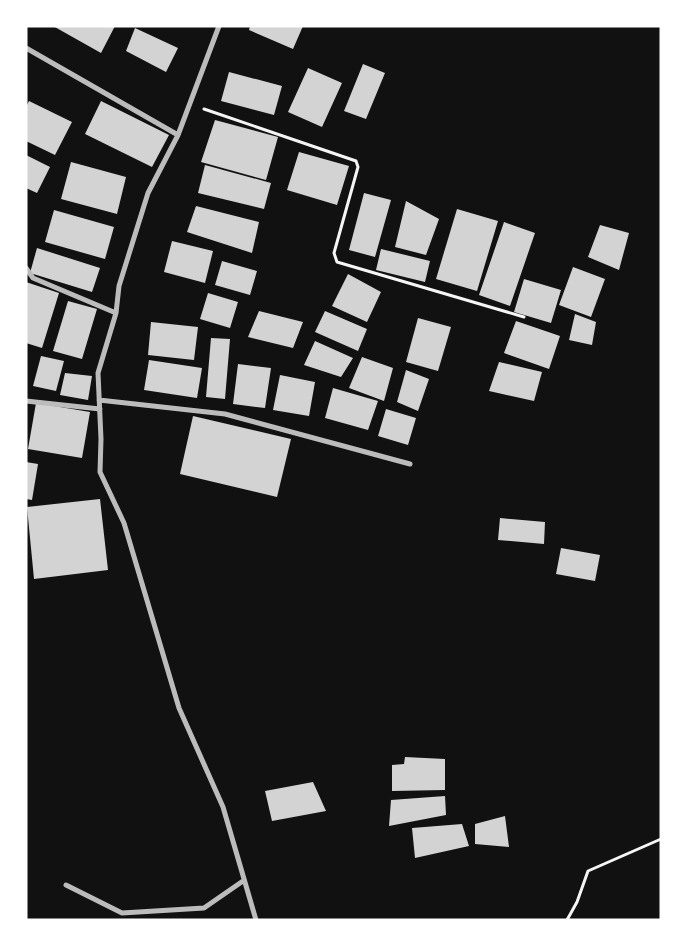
<svg xmlns="http://www.w3.org/2000/svg" width="687" height="946" viewBox="0 0 687 946" font-family="Raleway,sans-serif">
<style>
.building{fill:#d3d3d3}
.lines{fill:none;stroke-linecap:round;stroke-linejoin:round}
.path{stroke:#f5f5f5;stroke-width:3}
.minor{stroke:#bcbcbc;stroke-width:5}
</style>
<rect width="100%" height="100%" fill="#111"/>
<!-- building -->
<path class="building" d="M 53,26 L 115,26 L 101,53 Z
M 250,26 L 303,26 L 293,49 L 249,30 Z
M 135,28 L 178,48 L 166,72 L 126,51 Z
M 363,64 L 385,73 L 366,119 L 344,111 Z
M 308,68 L 342,83 L 322,127 L 288,112 Z
M 229,72 L 282,86 L 274,115 L 221,101 Z
M 29,101 L 72,122 L 55,155 L 26,141 L 26,107 Z
M 101,101 L 169,135 L 152,167 L 85,134 Z
M 215,120 L 278,137 L 266,180 L 201,162 Z
M 299,152 L 349,166 L 337,205 L 287,190 Z
M 26,155 L 50,167 L 37,193 L 26,188 Z
M 71,162 L 126,177 L 117,214 L 61,199 Z
M 205,165 L 271,183 L 264,209 L 198,193 Z
M 364,193 L 391,200 L 375,257 L 349,250 Z
M 406,201 L 439,219 L 426,255 L 395,247 Z
M 196,206 L 259,222 L 252,253 L 187,232 Z
M 457,209 L 498,221 L 477,291 L 436,279 Z
M 54,210 L 114,227 L 105,259 L 45,242 Z
M 504,222 L 535,233 L 510,306 L 479,295 Z
M 600,225 L 629,233 L 619,270 L 588,257 Z
M 172,241 L 213,251 L 205,283 L 164,272 Z
M 37,248 L 100,268 L 92,292 L 30,273 Z
M 381,249 L 430,261 L 425,282 L 376,270 Z
M 222,261 L 257,271 L 250,295 L 215,285 Z
M 573,267 L 605,279 L 591,317 L 559,305 Z
M 348,274 L 381,292 L 367,322 L 332,306 Z
M 524,279 L 561,290 L 551,323 L 514,312 Z
M 26,282 L 59,293 L 42,348 L 26,343 Z
M 208,293 L 238,302 L 230,328 L 200,319 Z
M 68,301 L 97,309 L 82,359 L 53,351 Z
M 259,311 L 303,322 L 293,348 L 248,337 Z
M 325,311 L 367,329 L 358,351 L 315,332 Z
M 575,314 L 596,322 L 592,345 L 569,340 Z
M 418,318 L 451,327 L 438,371 L 406,362 Z
M 516,321 L 560,336 L 549,369 L 504,353 Z
M 151,322 L 198,327 L 194,360 L 148,355 Z
M 211,338 L 230,339 L 225,399 L 206,397 Z
M 315,341 L 353,358 L 341,377 L 304,365 Z
M 41,356 L 64,361 L 56,391 L 33,386 Z
M 362,357 L 393,368 L 384,401 L 349,388 Z
M 149,360 L 202,368 L 197,398 L 144,390 Z
M 499,362 L 542,372 L 534,401 L 489,391 Z
M 238,364 L 271,368 L 265,408 L 233,404 Z
M 406,370 L 429,379 L 418,411 L 397,402 Z
M 65,373 L 92,376 L 88,400 L 60,395 Z
M 280,375 L 315,382 L 309,416 L 273,410 Z
M 333,388 L 378,401 L 368,430 L 325,418 Z
M 36,403 L 90,412 L 82,458 L 28,449 Z
M 386,409 L 416,418 L 408,445 L 378,436 Z
M 193,416 L 291,439 L 277,497 L 180,474 Z
M 26,462 L 38,464 L 32,500 L 26,499 Z
M 100,499 L 108,570 L 34,579 L 27,507 Z
M 500,518 L 545,522 L 544,544 L 498,540 Z
M 561,548 L 600,555 L 595,581 L 556,574 Z
M 405,757 L 445,759 L 445,790 L 392,791 L 392,765 L 404,764 Z
M 313,782 L 326,811 L 272,821 L 265,791 Z
M 445,796 L 446,815 L 389,826 L 391,800 Z
M 505,816 L 509,847 L 475,844 L 475,824 Z
M 462,824 L 469,846 L 415,858 L 412,828 Z"/>
<g class="lines">
<!-- path -->
<path class="path" d="M 204,109 L 356,161 L 358,167 L 334,253 L 337,262 L 524,317
M 567,920 L 577,902 L 588,871 L 661,839"/>
<!-- minor -->
<path class="minor" d="M 219,26 L 178,135 L 148,193 L 119,286 L 116,313 L 98,373 L 101,439 L 100,472 L 124,523 L 179,708 L 223,807 L 256,920
M 26,48 L 178,135
M 26,268 L 33,278 L 116,313
M 99,400 L 225,414 L 410,464
M 26,401 L 100,409
M 66,885 L 122,913 L 204,908 L 243,881"/>
</g>
<!-- border -->
<rect width="687" height="946" fill="none" stroke="#ffffff" stroke-width="55"/>
</svg>
